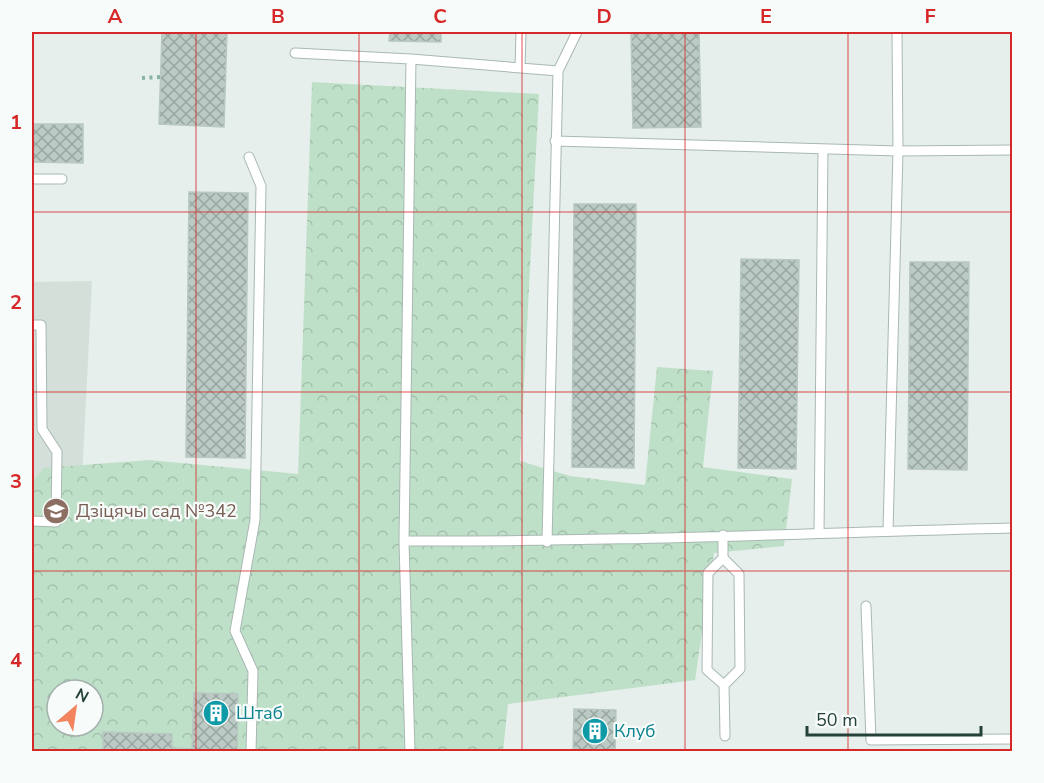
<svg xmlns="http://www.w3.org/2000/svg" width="1044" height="783" viewBox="0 0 1044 783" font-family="'Nunito Sans',sans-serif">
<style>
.built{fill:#d4dfda}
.forest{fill:url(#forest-crowns);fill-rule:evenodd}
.building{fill:url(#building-cross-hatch);stroke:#b8c9c2;stroke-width:1.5}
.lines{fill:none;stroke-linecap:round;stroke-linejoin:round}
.lane-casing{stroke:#a8b8b2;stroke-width:11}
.path{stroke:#86b3a5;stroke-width:4;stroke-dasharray:3 4.5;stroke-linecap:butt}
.lane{stroke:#fff;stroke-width:9}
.grid{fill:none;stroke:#d62828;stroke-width:1.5;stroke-opacity:0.55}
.labels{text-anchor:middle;stroke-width:4.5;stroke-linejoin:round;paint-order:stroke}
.education-label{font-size:18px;fill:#785e54;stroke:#f7fbf9;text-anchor:start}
.culture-label{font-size:18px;fill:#0d838f;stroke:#f7fbf9;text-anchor:start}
.neatline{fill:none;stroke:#d62828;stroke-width:2}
.grid-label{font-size:20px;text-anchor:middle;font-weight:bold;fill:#d62828}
</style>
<defs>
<pattern id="forest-crowns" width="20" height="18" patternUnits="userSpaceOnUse" patternTransform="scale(1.5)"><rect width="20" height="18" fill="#bfe0c8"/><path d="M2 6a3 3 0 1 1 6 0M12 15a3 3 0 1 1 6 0" fill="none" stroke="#a4c1ad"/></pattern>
<pattern id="building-cross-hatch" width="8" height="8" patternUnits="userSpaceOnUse" patternTransform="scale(1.5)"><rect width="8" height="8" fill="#bbcac4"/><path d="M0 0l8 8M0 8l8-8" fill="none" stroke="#98a6a0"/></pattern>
</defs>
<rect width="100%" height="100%" fill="#e6efeb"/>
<!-- built -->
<path class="built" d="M 92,281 L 75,618 L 32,616 L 32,282 Z"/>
<!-- forest -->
<path class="forest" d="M 312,82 L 539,94 L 520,461 L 570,476 L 645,485 L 657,367 L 713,371 L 703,467 L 792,479 L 784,546 L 714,553 L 695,680 L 508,704 L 503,751 L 32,752 L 32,484 L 43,468 L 149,460 L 298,474 ZM 57,690 L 93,690 L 93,726 L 57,726 Z"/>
<!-- building -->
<path class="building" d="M 162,32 L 227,32 L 224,127 L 159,124 Z
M 390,32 L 441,32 L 441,42 L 389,41 Z
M 631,32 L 699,32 L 701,127 L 633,128 Z
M 32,124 L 83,124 L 83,163 L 32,162 Z
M 189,192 L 248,193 L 245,458 L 186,457 Z
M 574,204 L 636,204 L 634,468 L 572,467 Z
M 741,259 L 799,260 L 796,469 L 738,468 Z
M 910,262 L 969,262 L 967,470 L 908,469 Z
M 194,693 L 238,694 L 237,752 L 103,752 L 103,732 L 172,734 L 172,748 L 192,749 Z
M 574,709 L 616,710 L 615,752 L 573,752 Z"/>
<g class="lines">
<defs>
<path id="lane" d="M 897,32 L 898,151 L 1012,150
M 295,53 L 411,59 L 558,71
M 520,68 L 521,32
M 555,141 L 898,151 L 888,531
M 249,157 L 261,186 L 255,520 L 235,631 L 253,671 L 251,752
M 32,179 L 62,179
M 32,325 L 41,325 L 42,429 L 57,452 L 56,522 L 32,521
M 819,533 L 823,149
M 723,535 L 723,558 L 739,574 L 740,669 L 724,685 L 725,736
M 404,541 C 607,542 810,533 1012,528
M 547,542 L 558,71 L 577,32
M 723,558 L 708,573 L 707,670 L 724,685
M 866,606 L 871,740 L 1012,739
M 410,752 L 404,541 L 411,59"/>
</defs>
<!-- lane casing -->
<use href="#lane" class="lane-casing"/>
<!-- path -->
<path class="path" d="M 142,78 L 161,77"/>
<!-- lane -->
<use href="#lane" class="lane"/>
</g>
<!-- grid -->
<path class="grid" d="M 196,32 L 196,752M 359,32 L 359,752M 522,32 L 522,752M 685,32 L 685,752M 848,32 L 848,752M 32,212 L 1012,212M 32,392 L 1012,392M 32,571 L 1012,571"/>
<!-- icons -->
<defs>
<symbol id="school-disc" viewBox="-11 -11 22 22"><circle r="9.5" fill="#8d6e63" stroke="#f7fbf9"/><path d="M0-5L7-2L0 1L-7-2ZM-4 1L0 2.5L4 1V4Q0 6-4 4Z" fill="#fff"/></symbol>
<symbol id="building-disc" viewBox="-11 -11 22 22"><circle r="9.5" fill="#0f9aa8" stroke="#f7fbf9"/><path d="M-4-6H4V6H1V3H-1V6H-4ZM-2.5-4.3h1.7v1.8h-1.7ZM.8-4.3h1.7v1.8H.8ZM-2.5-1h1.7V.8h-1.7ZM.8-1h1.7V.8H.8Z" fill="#fff"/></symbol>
</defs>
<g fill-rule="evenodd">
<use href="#school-disc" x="41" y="496" width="30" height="30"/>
<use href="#building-disc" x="201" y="698" width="30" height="30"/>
<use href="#building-disc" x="580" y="716" width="30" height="30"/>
</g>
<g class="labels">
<!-- education labels -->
<g class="education-label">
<text x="76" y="517">Дзіцячы сад №342</text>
</g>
<!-- culture labels -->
<g class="culture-label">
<text x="236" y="719">Штаб</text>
<text x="614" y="737">Клуб</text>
</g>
</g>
<!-- border -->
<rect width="1044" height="783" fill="none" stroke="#f7fbf9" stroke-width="66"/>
<!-- north arrow -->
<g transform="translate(75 708) rotate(29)"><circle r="28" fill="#f7fbf9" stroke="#a3b1ad" stroke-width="1.5"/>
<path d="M0-4.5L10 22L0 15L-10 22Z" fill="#f4845f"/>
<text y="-9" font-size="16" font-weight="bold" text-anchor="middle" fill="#24423a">N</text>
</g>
<!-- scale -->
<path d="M807 726v9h174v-9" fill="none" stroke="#24423a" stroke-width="3"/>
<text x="816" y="726" font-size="18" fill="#24423a" stroke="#f7fbf9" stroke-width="4.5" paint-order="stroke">50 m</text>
<rect x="33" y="33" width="978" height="717" class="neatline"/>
<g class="grid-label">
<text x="115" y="23">A</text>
<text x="278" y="23">B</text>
<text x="440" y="23">C</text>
<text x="604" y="23">D</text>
<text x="766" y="23">E</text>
<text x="930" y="23">F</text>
<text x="16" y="129">1</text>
<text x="16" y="309">2</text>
<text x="16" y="488">3</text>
<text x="16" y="667">4</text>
</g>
</svg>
